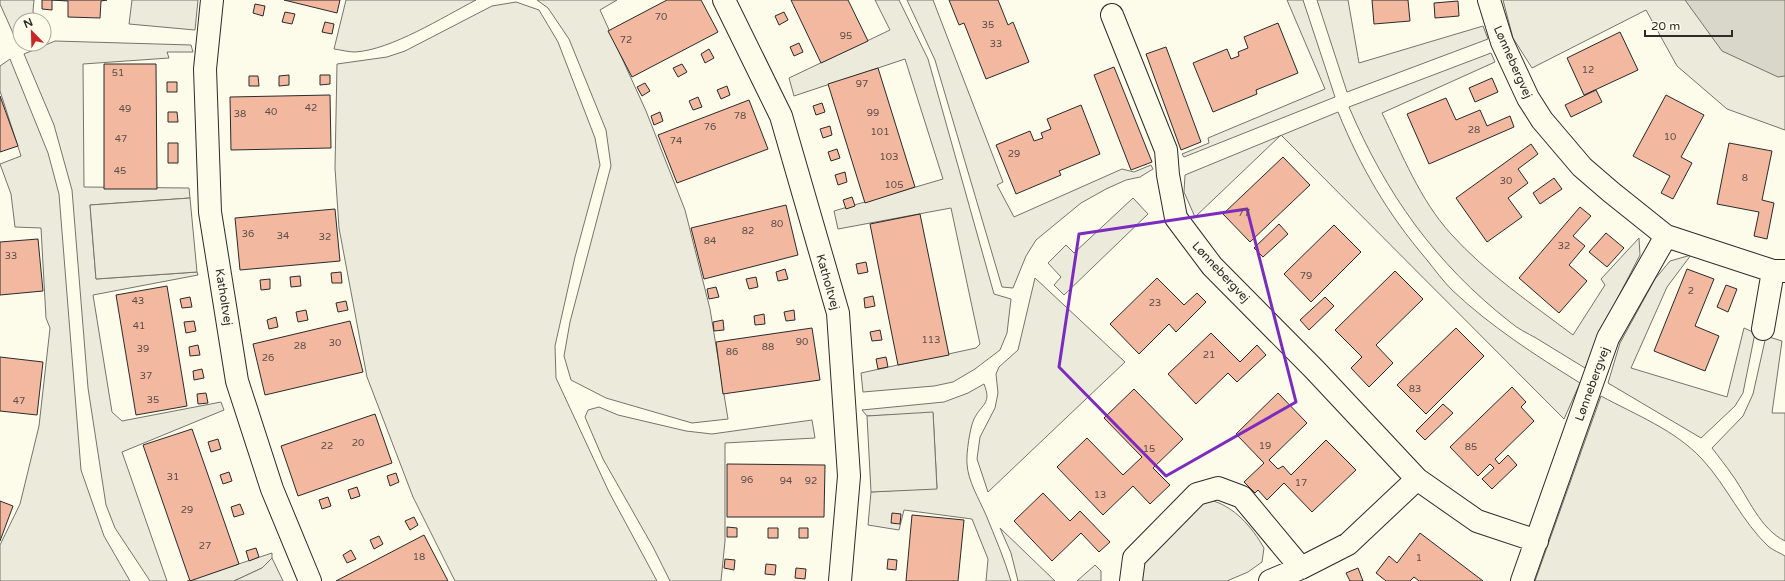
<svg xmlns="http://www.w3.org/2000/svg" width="1785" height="581" viewBox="0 0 1785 581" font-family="'Varela Round',sans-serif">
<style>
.green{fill:#ecebdb;stroke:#74746e}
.parking{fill:#eceadb;stroke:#74746e}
.water{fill:#d8d7c9;stroke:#74746e}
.building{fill:#f2b8a0;stroke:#2b2b2b}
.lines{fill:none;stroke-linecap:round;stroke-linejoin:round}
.minor-casing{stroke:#2b2b2b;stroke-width:24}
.minor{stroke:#fdfbea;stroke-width:22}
.marked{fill:none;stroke:#7b2cbf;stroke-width:3;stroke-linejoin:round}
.labels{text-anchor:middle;stroke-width:3;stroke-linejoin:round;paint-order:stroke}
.number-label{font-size:10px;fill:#5d4e48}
.street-label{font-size:12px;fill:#2b2b2b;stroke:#fdfbea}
</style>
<rect width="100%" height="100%" fill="#fdfbea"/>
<!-- green -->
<path class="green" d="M 0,0 L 34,0 L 33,11 L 35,20 L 20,20 L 20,41 L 17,42 L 0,4 Z
M 346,0 L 476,0 C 443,17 391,50 355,52 C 349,52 341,50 334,49 Z
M 537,0 L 617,0 L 600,10 L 646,111 L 685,210 L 710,309 L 728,419 L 692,423 L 606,398 L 571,380 L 564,356 L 570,322 L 611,166 L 606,130 L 569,39 L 548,8 Z
M 875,0 L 899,0 L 928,59 L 994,294 L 1011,299 L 1007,333 L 1000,350 L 975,369 L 953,382 L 934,386 L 863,392 L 861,373 L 976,348 L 980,344 L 951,208 L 838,229 L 834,211 L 943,179 L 905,59 L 794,96 L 789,78 L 890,30 Z
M 907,0 L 933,0 L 1003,182 L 997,185 L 1014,217 L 1122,169 L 1134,172 L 1151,165 L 1153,169 L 1140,177 L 1126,180 L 1106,189 L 1081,203 L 1036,240 L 1026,256 L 1013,288 L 1002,287 L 935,60 Z
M 1287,0 L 1303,0 L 1335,97 L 1184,157 L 1182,154 L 1209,143 L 1208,138 L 1325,89 Z
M 1317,0 L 1348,0 L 1359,63 L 1483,26 L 1488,39 L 1347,92 Z
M 1503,0 L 1785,0 L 1785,130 L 1727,109 L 1677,66 L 1646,10 L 1532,68 L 1513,38 Z
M 516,2 L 539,10 L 558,42 L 595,138 L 600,165 L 575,257 L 555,346 L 556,378 L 609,492 L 657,581 L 455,581 L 413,497 L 367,377 L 339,228 L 335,168 L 337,64 L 387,57 L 405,51 L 492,6 Z
M 55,41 L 191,45 L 193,52 L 167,52 L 169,58 L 83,64 L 84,187 L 189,188 L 190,198 L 90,205 L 96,279 L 197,272 L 198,275 L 93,295 L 112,412 L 122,421 L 221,402 L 224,410 L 122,452 L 167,581 L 150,581 L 115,528 L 106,505 L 88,388 L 72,190 L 54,125 L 24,54 Z
M 1491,53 L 1495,62 L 1382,113 C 1402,154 1420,200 1451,234 C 1486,273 1532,304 1573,335 L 1605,285 L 1601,279 L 1639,238 L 1640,255 L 1614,305 L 1585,368 C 1569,358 1552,348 1536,338 C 1527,333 1518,329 1510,322 C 1435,263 1386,194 1349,107 Z
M 10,59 L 48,153 L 59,194 L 81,470 L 104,536 L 130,581 L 0,581 L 0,545 L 20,504 L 39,426 L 50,328 L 46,318 L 41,228 L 15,227 L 11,194 L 0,164 L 21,156 L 0,91 L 0,66 Z
M 1338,112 C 1361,168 1387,213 1427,260 C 1435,270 1443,281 1452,290 C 1490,326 1535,355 1580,383 L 1564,419 L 1281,135 L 1195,217 L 1184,192 L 1185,175 Z
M 1691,255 L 1667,287 L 1631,368 L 1727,397 L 1744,328 L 1755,333 L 1743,393 L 1735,406 L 1701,438 L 1608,383 L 1620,343 L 1655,279 L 1670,261 Z
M 1035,278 L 1125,362 L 988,492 L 977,459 L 980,437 L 995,408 L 998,393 L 996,374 L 999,367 L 1018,350 Z
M 1766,336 L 1782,341 L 1772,413 L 1785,413 L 1785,541 C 1760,529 1748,497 1733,476 C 1726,466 1719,457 1712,448 L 1743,416 L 1753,394 Z
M 984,384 C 992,404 982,403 974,419 C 970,427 966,454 967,464 C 968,481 979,499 986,515 C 995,537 1004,558 1011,581 L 986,581 L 988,559 L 972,519 L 904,510 L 899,530 L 868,525 L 871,492 L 937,488 L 933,413 L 867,416 L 862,410 L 944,402 L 968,393 Z
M 1601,396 C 1636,415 1675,430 1702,459 C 1727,486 1742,522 1769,547 C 1773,550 1780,553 1785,556 L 1785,581 L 1535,581 Z
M 599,407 L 618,415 L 686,431 L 712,434 L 812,420 L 815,438 L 725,443 L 725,541 L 721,581 L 670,581 L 653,547 L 603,459 L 585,417 L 588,410 Z
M 1210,500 C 1234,506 1252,527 1264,548 L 1262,562 L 1248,572 L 1227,581 L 1143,581 L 1140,574 L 1141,563 L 1201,502 Z
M 1000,528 L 1055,581 L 1018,581 L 1011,553 Z
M 272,553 L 272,558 L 262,568 L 234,581 L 187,581 Z
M 1095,565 L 1101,571 L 1101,581 L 1077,581 Z"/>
<!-- parking -->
<path class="parking" d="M 132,0 L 198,0 L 195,30 L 129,24 Z
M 190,198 L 197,272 L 96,279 L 90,205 Z
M 1133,198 L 1148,214 L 1064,295 L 1054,285 L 1061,277 L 1048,263 L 1066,245 L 1074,253 Z
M 933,412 L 937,489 L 871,492 L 867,416 Z
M 272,558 L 283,581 L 234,581 L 262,568 Z"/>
<!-- water -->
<path class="water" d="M 1685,0 L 1785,0 L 1785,76 L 1778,77 L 1722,51 Z"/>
<!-- building -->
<path class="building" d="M 42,0 L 107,0 L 101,1 L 100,18 L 68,17 L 68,1 L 52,0 L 52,10 L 42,9 Z
M 284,0 L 340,0 L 337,13 Z
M 667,0 L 701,0 L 718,32 L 632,77 L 608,31 Z
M 791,0 L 848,0 L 868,41 L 821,63 Z
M 949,0 L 998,0 L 1008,25 L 1013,22 L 1029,62 L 986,79 L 964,23 L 959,25 Z
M 1372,0 L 1408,0 L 1410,21 L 1374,24 Z
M 1458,1 L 1459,16 L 1435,18 L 1434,3 Z
M 255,4 L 265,6 L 263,16 L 253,13 Z
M 285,12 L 295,14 L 292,24 L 282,22 Z
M 784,12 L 788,20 L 779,25 L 775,16 Z
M 325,22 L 334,24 L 332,34 L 322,32 Z
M 1278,23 L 1298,73 L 1256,90 L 1257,94 L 1213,112 L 1193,63 L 1227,49 L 1231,59 L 1239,56 L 1238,52 L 1248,48 L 1244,37 Z
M 1620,32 L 1638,70 L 1584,95 L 1567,58 Z
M 799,43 L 803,52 L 794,56 L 790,47 Z
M 1166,47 L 1201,142 L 1181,150 L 1146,54 Z
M 709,49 L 714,58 L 705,63 L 701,54 Z
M 104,64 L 156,64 L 157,189 L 104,189 Z
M 682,64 L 687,72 L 678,77 L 673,68 Z
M 1114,67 L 1152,162 L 1131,170 L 1094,75 Z
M 878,68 L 915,187 L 865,203 L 828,84 Z
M 289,75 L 289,85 L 279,86 L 279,76 Z
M 320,75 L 330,75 L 330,84 L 320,85 Z
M 249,76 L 258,76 L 259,86 L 249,86 Z
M 1492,78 L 1498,92 L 1475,102 L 1469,88 Z
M 167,82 L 177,82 L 177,92 L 167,92 Z
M 645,83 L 650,91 L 642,96 L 637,87 Z
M 727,86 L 730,95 L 721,99 L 717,90 Z
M 1596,90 L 1602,102 L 1571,117 L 1565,105 Z
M 330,95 L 331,148 L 231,150 L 230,97 Z
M 1666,95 L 1704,115 L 1681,157 L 1692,163 L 1673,199 L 1661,193 L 1670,176 L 1633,156 Z
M 0,96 L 18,146 L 0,152 Z
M 698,97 L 702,107 L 693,110 L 689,101 Z
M 1446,98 L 1456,120 L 1480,110 L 1487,126 L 1510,116 L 1514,127 L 1429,164 L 1407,114 Z
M 749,100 L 768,149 L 677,183 L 658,135 Z
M 822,103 L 825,112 L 816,115 L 813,106 Z
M 1081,105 L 1100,154 L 1059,171 L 1061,175 L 1016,194 L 996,145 L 1030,131 L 1034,141 L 1043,138 L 1041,133 L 1051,129 L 1047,119 Z
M 168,112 L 177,112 L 178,122 L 168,122 Z
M 660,112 L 663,121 L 654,125 L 651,116 Z
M 830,126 L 832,135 L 823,138 L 820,129 Z
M 168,143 L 178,143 L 178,163 L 168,163 Z
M 1729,143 L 1772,151 L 1762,200 L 1774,203 L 1767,239 L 1754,236 L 1759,212 L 1717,204 Z
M 1531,144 L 1538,154 L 1518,169 L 1528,183 L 1508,198 L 1522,217 L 1487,242 L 1456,198 Z
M 837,149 L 840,158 L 831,161 L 828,152 Z
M 1283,157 L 1310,185 L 1250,242 L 1223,214 Z
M 845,172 L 847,182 L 838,185 L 835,175 Z
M 1554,178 L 1562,189 L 1540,204 L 1533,193 Z
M 852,197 L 855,206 L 846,209 L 843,200 Z
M 786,205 L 798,255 L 704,279 L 691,228 Z
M 1580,207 L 1591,216 L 1573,236 L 1585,246 L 1569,265 L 1587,281 L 1559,313 L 1519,278 Z
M 335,209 L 340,261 L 240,270 L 235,218 Z
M 920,214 L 949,355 L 898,365 L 870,224 Z
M 1279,224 L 1288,234 L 1263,257 L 1254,248 Z
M 1334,225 L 1361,252 L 1311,302 L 1284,274 Z
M 1606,233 L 1624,248 L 1607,267 L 1589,252 Z
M 38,239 L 43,291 L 0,295 L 0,242 Z
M 866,262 L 868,272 L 858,274 L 856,264 Z
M 785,269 L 788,279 L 778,281 L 776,272 Z
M 1687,269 L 1714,279 L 1695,326 L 1719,336 L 1705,371 L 1654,351 Z
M 1395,271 L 1423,299 L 1376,345 L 1393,363 L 1369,387 L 1351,368 L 1362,357 L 1335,330 Z
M 341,272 L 342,283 L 332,283 L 331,273 Z
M 300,276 L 301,286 L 291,287 L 290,277 Z
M 756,277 L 758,287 L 749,289 L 746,279 Z
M 1157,278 L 1184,305 L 1197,293 L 1206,302 L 1176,332 L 1169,324 L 1139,354 L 1110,324 Z
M 270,279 L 270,289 L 261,290 L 260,280 Z
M 1726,285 L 1737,289 L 1728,312 L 1717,307 Z
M 167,286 L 187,406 L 136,415 L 116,295 Z
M 716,287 L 719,297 L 709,299 L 707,289 Z
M 873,296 L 875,306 L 865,308 L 864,298 Z
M 190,297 L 192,307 L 182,308 L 180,299 Z
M 1325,297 L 1334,306 L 1309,330 L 1300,320 Z
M 346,301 L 348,310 L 338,312 L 336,303 Z
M 306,310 L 308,320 L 298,322 L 296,312 Z
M 794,310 L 795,320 L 786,321 L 784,312 Z
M 764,314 L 765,324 L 755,325 L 754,316 Z
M 276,317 L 278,327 L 269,329 L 267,320 Z
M 723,320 L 724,330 L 714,331 L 713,322 Z
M 194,321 L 196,331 L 186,333 L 184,322 Z
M 350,321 L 363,372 L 265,395 L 253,344 Z
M 812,328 L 820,380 L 723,394 L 716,342 Z
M 1456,328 L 1484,356 L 1426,414 L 1397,385 Z
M 880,330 L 882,340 L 872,341 L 870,332 Z
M 1211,333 L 1240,362 L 1257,345 L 1266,355 L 1237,382 L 1228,373 L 1196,404 L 1168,374 Z
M 198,345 L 200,355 L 190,356 L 189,347 Z
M 0,357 L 43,362 L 37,415 L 0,411 Z
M 886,357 L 888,367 L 878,369 L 876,359 Z
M 202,369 L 204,378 L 194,380 L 193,371 Z
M 1512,387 L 1526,402 L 1521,407 L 1534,421 L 1495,459 L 1499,464 L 1508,455 L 1517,465 L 1492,489 L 1482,479 L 1494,468 L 1490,464 L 1478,476 L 1450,447 Z
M 1134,389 L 1183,439 L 1153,468 L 1170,485 L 1150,504 L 1133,486 L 1103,515 L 1057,467 L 1087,438 L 1123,475 L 1142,457 L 1104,418 Z
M 206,393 L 208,403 L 198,404 L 197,394 Z
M 1278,393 L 1307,423 L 1269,460 L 1278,469 L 1283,466 L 1291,475 L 1326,440 L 1356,470 L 1312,512 L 1284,483 L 1267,500 L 1258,490 L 1255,493 L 1244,482 L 1264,463 L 1236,434 Z
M 1443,404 L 1453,413 L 1425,440 L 1416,431 Z
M 375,414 L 392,463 L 298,496 L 281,446 Z
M 192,429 L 239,564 L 190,581 L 143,445 Z
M 218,439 L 221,449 L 211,452 L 208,442 Z
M 727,464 L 825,465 L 824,517 L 727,517 Z
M 229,472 L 232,481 L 223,484 L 220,475 Z
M 396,473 L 399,482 L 390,486 L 387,476 Z
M 357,487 L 360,496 L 351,499 L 348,490 Z
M 1043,493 L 1070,521 L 1080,511 L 1110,542 L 1099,552 L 1081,533 L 1052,561 L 1014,521 Z
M 328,497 L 331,506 L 322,509 L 319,500 Z
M 0,501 L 13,506 L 0,541 Z
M 240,504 L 244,514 L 234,517 L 231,507 Z
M 892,513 L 901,514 L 900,524 L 891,523 Z
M 912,515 L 964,520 L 958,581 L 906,581 Z
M 414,517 L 418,525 L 410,530 L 405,521 Z
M 727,527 L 737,528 L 737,537 L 727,537 Z
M 768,528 L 778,528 L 778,538 L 768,538 Z
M 799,528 L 808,528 L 808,538 L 799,538 Z
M 1420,533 L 1483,581 L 1419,581 L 1414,577 L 1410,581 L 1386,581 L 1376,573 L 1389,556 L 1397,563 Z
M 424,535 L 448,581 L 336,581 Z
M 379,536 L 383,544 L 374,549 L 370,540 Z
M 256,548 L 259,557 L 249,561 L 246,551 Z
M 351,550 L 356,559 L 347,563 L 343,555 Z
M 725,559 L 735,560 L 734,570 L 724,568 Z
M 888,559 L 897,560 L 896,570 L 887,569 Z
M 766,564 L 776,565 L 775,575 L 765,574 Z
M 796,568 L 806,569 L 805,579 L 795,578 Z
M 1358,568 L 1363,581 L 1350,581 L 1346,573 Z"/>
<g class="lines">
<defs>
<path id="minor" d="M 212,0 L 205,69 L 210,212 L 237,381 L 272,489 L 310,581
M 724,0 L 781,116 L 838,313 L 849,476 L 840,581
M 1489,0 L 1502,42 L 1528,98 L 1542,120 L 1582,167 L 1611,192 L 1666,236 L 1773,271 L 1785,271
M 1112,15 L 1166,150 L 1168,175 L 1176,218 L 1212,266 L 1315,370 L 1417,479 L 1477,521 L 1537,541
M 1763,329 L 1773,271
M 1131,581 L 1134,558 L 1197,494 L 1218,488 L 1242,497 L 1301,568
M 1270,581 L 1301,568 L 1348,544 L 1417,479
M 1522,581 L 1608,338 L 1666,236"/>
</defs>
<!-- minor casing -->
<use href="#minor" class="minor-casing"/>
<!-- minor -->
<use href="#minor" class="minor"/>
</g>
<!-- marked area -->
<path class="marked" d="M 1247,209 L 1296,402 L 1166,476 L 1059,367 L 1079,234 Z"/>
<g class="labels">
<!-- number labels -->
<g class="number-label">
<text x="661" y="20">70</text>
<text x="988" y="28">35</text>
<text x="846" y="39">95</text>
<text x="626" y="43">72</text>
<text x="996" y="47">33</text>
<text x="1588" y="73">12</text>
<text x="118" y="76">51</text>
<text x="862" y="87">97</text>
<text x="311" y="111">42</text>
<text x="125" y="112">49</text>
<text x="271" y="115">40</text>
<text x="873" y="116">99</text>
<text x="240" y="117">38</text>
<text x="740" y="119">78</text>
<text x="710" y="130">76</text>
<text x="1474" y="133">28</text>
<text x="880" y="135">101</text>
<text x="1670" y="140">10</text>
<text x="121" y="142">47</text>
<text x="676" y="144">74</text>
<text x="1014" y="157">29</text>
<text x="889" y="160">103</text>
<text x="120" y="174">45</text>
<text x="1745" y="181">8</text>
<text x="1506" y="184">30</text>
<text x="894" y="188">105</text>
<text x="1244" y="216">77</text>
<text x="777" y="227">80</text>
<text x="748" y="234">82</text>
<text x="248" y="237">36</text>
<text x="283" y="239">34</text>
<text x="325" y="240">32</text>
<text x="710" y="244">84</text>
<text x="1564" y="249">32</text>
<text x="11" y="259">33</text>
<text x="1306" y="279">79</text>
<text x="1691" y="294">2</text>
<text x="138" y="304">43</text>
<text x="1155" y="306">23</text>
<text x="139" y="329">41</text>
<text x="931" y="343">113</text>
<text x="802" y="345">90</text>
<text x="335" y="346">30</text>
<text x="300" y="349">28</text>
<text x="768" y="350">88</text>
<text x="143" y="352">39</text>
<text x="732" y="355">86</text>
<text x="1209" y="358">21</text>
<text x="268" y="361">26</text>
<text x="146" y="379">37</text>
<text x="1415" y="392">83</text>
<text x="153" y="403">35</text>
<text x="19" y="404">47</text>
<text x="358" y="446">20</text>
<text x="327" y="449">22</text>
<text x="1265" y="449">19</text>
<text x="1471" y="450">85</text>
<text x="1149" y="452">15</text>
<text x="173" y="480">31</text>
<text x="747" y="483">96</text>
<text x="786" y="484">94</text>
<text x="811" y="484">92</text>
<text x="1301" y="486">17</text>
<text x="1100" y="498">13</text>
<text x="187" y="513">29</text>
<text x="205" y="549">27</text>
<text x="419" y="560">18</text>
<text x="1419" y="561">1</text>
</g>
<!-- street labels -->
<g class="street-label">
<text transform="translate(1513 62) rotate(66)" y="4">Lønnebergvej</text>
<text transform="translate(1221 272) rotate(47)" y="4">Lønnebergvej</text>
<text transform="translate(828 282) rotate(74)" y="4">Katholtvej</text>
<text transform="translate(224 297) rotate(81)" y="4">Katholtvej</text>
<text transform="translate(1592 384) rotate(-70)" y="4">Lønnebergvej</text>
</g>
</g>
<!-- north arrow -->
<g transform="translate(32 32) rotate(337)"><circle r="19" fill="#fdfbea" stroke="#a9a89e"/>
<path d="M0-3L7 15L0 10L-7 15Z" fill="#c62828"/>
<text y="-6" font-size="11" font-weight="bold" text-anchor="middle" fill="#2b2b2b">N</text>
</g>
<!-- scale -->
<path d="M1645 30v6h87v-6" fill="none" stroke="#2b2b2b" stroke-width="2"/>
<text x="1651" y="30" font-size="12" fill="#2b2b2b" stroke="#fdfbea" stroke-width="3" paint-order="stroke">20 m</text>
</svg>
